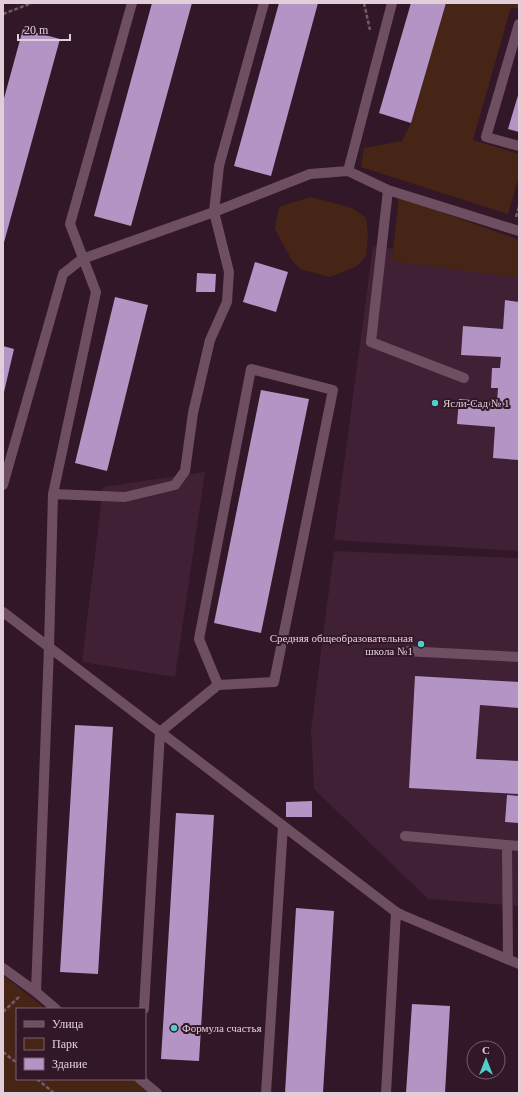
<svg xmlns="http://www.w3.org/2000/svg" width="522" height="1096" viewBox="0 0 522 1096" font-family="'Times New Roman',serif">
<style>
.built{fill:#3f2034}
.green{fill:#472516}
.building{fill:#b394c5}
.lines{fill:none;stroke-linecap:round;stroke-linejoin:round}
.path{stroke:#735a69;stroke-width:2.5;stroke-dasharray:4 2;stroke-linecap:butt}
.minor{stroke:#6e4f61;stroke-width:10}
.poi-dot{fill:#53cdca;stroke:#321728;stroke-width:1.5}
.labels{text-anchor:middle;stroke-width:4;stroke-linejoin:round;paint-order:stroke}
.poi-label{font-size:11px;fill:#e1ced9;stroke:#321728;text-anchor:start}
</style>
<rect width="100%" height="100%" fill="#321728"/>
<!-- built -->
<path class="built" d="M 373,246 L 519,266 L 519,551 L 335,540 L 334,539 Z
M 205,472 L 175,677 L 82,662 L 103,487 Z
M 334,551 L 519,558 L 519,906 L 428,899 L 314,789 L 311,729 Z"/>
<!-- green -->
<path class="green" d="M 446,3 L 519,3 L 519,9 L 511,7 L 473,140 L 519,154 L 519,176 L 508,214 L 361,167 L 364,148 L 402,141 L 411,123 Z
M 310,197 L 352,208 L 366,218 L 368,233 L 366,256 L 357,266 L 330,277 L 300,269 L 291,259 L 275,229 L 279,207 Z
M 399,197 L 519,240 L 519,278 L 392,261 Z
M 3,975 L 46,1009 L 17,1009 L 17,1079 L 135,1079 L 153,1093 L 3,1093 Z"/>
<!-- building -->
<path class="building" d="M 152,3 L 192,3 L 131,226 L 94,216 Z
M 279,3 L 318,3 L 271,176 L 234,166 Z
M 411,3 L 446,3 L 411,123 L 379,113 Z
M 23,29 L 60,39 L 3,246 L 3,102 Z
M 519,92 L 519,132 L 508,129 Z
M 255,262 L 288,272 L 276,312 L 243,302 Z
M 197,273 L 216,274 L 215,292 L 196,292 Z
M 115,297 L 148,305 L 107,471 L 75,463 Z
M 505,300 L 519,302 L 519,448 L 518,460 L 493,458 L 495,427 L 457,424 L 459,399 L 497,402 L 498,388 L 491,388 L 492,368 L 500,368 L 501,357 L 461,355 L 463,326 L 503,329 Z
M 3,346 L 14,349 L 4,392 L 3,392 Z
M 261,390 L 309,399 L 261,633 L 214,623 Z
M 415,676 L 519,682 L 519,708 L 480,705 L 476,759 L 519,761 L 519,794 L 409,788 Z
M 75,725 L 113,727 L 98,974 L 60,972 Z
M 507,795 L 519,796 L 519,823 L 505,822 Z
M 312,801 L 312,817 L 286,817 L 286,802 Z
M 176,813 L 214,815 L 199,1061 L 161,1059 Z
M 296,908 L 334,911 L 323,1093 L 285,1093 Z
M 412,1004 L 450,1006 L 445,1093 L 406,1093 Z"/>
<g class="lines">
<!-- path -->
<path class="path" d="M 364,3 L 370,30
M 3,14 L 32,3
M 516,217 L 519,207
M 3,1012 L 20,996
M 3,1052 L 17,1063
M 37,1079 L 54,1093"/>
<!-- minor -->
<path class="minor" d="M 519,24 L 486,137 L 519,146
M 348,171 L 392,3
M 388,190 L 371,342 L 464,378
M 3,485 L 63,274 L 82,259 L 214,212 L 310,174 L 348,171 L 388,190 L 519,231
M 53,494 L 125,497 L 175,485 L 185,471 L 193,413 L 210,340 L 227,302 L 229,272 L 214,212 L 219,166 L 264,3
M 3,612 L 396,912 L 402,915 L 519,964
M 404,651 L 519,657
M 405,836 L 519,846
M 507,846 L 508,959
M 3,968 L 36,992 L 56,1009
M 36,992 L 49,647 L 53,494 L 96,292 L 70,224 L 132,3
M 144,1009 L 160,732 L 218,685 L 274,682 L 333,390 L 251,369 L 199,639 L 218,685
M 140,1079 L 157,1093
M 266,1093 L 283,826
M 386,1093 L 396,912"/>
</g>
<!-- markers -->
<g class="poi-dot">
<circle cx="435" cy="403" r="4"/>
<circle cx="421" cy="644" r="4"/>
<circle cx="174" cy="1028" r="4"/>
</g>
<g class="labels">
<!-- poi labels -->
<g class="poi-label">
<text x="443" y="407">Ясли-Сад № 1</text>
<text x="413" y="642" text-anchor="end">Средняя общеобразовательная<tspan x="413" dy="13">школа №1</tspan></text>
<text x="182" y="1032">Формула счастья</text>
</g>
</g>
<!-- border -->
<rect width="522" height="1096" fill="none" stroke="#e1ced9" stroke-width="8"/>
<!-- legend -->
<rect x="16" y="1008" width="130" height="72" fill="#321728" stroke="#78606f"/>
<rect x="24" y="1021" width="20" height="6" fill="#6e4f61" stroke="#78606f"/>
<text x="52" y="1028" font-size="12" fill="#e1ced9">Улица</text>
<rect x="24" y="1038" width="20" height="12" fill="#472516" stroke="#78606f"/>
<text x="52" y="1048" font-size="12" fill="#e1ced9">Парк</text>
<rect x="24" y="1058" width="20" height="12" fill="#b394c5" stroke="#78606f"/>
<text x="52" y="1068" font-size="12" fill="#e1ced9">Здание</text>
<!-- north arrow -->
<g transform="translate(486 1060)"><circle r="19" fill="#321728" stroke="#78606f"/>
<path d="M0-3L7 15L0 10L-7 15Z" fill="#53cdca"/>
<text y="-6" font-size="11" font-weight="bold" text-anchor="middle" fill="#e1ced9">С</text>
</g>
<!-- scale -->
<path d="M18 34v6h52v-6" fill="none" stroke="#e1ced9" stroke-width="2"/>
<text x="24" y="34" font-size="12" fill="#e1ced9" stroke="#321728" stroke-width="3" paint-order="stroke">20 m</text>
</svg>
